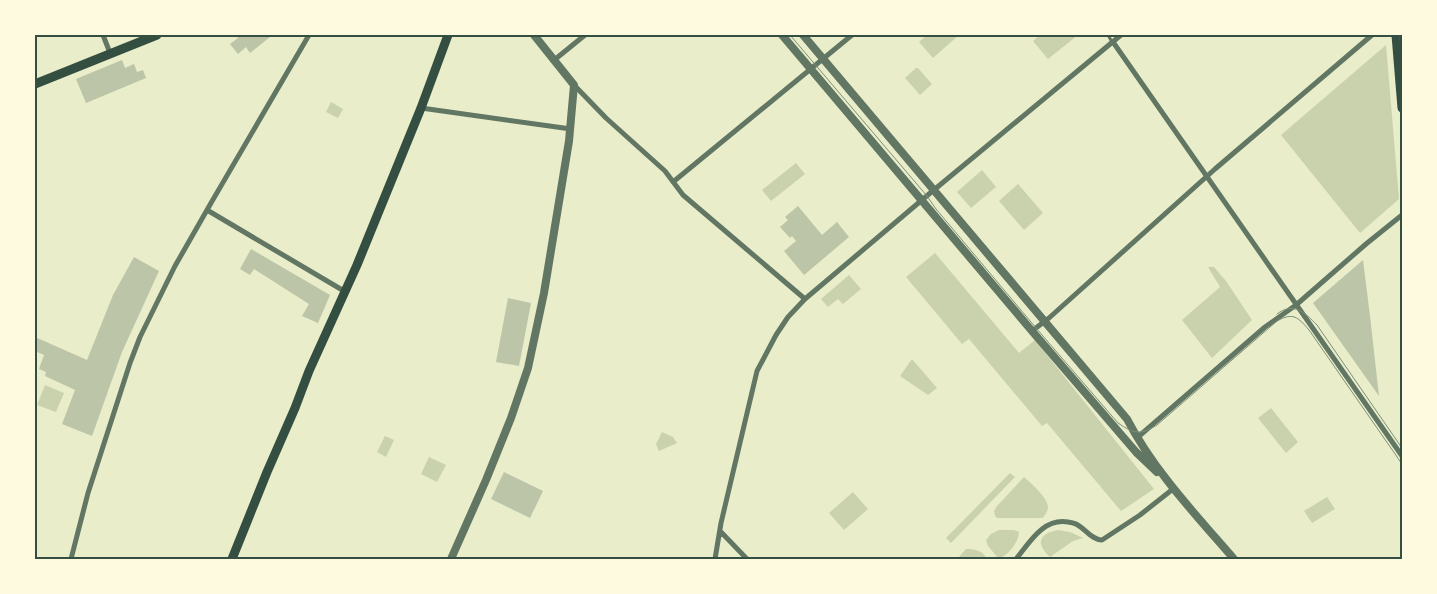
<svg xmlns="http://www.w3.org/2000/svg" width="1437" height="594" viewBox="0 0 1437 594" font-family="Inter,sans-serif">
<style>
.green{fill:#cad2ad}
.building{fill:#bcc5a7}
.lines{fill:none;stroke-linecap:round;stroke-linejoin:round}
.service{stroke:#617663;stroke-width:3}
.minor{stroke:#617663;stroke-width:5}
.tertiary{stroke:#617663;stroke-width:8}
.secondary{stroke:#344e41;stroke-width:9}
.primary{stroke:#344e41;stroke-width:9}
.tram{stroke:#7c8e77;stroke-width:1}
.neatline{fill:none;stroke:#344e41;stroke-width:2}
</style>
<rect width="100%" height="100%" fill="#e9edc9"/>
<!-- green -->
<path class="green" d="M 927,35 L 959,35 L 933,58 L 919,42 Z
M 1040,35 L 1078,35 L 1048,59 L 1033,41 Z
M 1386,45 L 1399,199 L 1360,233 L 1281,135 Z
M 918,68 L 932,84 L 920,95 L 905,78 L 916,68 Z
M 331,102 L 343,109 L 338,118 L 326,112 Z
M 796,163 L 805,174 L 771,201 L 762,190 Z
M 982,170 L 996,187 L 971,208 L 957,192 Z
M 1018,184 L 1043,213 L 1024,230 L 999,201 Z
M 935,253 L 1019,353 L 1035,340 L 1154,489 L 1121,511 L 1047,423 L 1042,426 L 969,339 L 962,344 L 906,277 Z
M 1208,267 L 1214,267 L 1226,281 L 1252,320 L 1212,358 L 1182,320 L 1220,287 Z
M 849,275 L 861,289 L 843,304 L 838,299 L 828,307 L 821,299 Z
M 912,359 L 937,388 L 928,395 L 900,376 Z
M 45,385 L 64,393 L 56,412 L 37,405 Z
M 1271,408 L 1298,442 L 1286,453 L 1258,418 Z
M 662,432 L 673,437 L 677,443 L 659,451 L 656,444 Z
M 385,436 L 394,440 L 386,457 L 377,452 Z
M 429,457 L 446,465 L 437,482 L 421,474 Z
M 1010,473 L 1015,477 L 951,543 L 946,538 Z
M 1024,477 C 1031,483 1048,498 1048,507 C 1048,511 1045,515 1043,518 L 997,518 L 995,516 L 994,511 L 997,506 Z
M 853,492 L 868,509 L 844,530 L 829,513 Z
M 1327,497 L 1335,509 L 1312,523 L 1304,511 Z
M 999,530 L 1014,530 L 1019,532 C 1019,541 1008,557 998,558 L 988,546 L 986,540 L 991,534 Z
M 1058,530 L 1070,532 L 1083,538 L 1073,541 L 1050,557 C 1035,543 1039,534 1058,530 Z
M 966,549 C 976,549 983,551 987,559 L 959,559 L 959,557 Z"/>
<!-- building -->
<path class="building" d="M 236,35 L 268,35 L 270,37 L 250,53 L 246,47 L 238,54 L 230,44 L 238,38 Z
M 122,60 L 125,68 L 134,64 L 137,72 L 143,70 L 146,78 L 86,103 L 76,79 Z
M 798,206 L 822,235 L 837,222 L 849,237 L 804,275 L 784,251 L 796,241 L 792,236 L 790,238 L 780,227 L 788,220 L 785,217 Z
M 251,249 L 330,295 L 318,323 L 302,316 L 309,304 L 254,269 L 250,275 L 240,269 Z
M 134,257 L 159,271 L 122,352 L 92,436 L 62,424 L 75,390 L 45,376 L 46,372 L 39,369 L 44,355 L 35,351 L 35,337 L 87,360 L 113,295 Z
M 1363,260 L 1370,316 L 1379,396 L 1313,303 Z
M 508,298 L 531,303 L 519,366 L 496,362 Z
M 504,472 L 543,491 L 530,518 L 491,499 Z"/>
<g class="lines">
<!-- service -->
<path class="service" d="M 1108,35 L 1112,42"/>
<!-- minor -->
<path class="minor" d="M 103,35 L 110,53
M 1113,42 L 1402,456
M 553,61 L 585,35
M 574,85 L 606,118 L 665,171 L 683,195 L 805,299
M 421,108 L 571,129
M 673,182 L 852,35
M 207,210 L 344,291
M 1032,331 L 1049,318 L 1215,169 L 1372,35
M 1138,437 L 1265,327 L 1296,305 L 1366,244 L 1402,215
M 720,531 L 747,559
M 71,559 L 88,493 L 130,363 L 140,337 L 175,266 L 211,203 L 309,35
M 715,559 L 721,523 L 757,371 L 776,335 L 788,317 L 805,299 L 929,194 L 1121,35
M 1016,559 C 1030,542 1043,518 1068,522 C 1075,523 1077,524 1082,528 C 1088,533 1094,540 1102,540 L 1140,515 L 1173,489"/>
<!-- tertiary -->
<path class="tertiary" d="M 782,35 L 1032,331 L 1136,452 L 1157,472
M 803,35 L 1127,419 C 1154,471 1196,515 1234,559
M 451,559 L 486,480 L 511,418 L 528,368 L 544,293 L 569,141 L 574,85 L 534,35"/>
<!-- secondary -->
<path class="secondary" d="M 35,84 L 157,35
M 232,559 L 267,472 L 295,408 L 309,371 L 357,265 L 421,108 L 448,35"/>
<!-- primary -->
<path class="primary" d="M 1396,35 L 1402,108"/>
<!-- tram -->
<path class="tram" d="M 790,35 L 927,196 L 936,209 L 1036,328 L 1118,423 C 1134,434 1141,435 1157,425 L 1277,321 C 1293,312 1298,317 1309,330 L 1402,464
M 1400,35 L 1402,60
M 1277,314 C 1294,301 1305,313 1317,325 L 1402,448"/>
</g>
<!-- border -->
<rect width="1437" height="594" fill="none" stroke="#fefae0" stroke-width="72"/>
<rect x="36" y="36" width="1365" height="522" class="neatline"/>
</svg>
